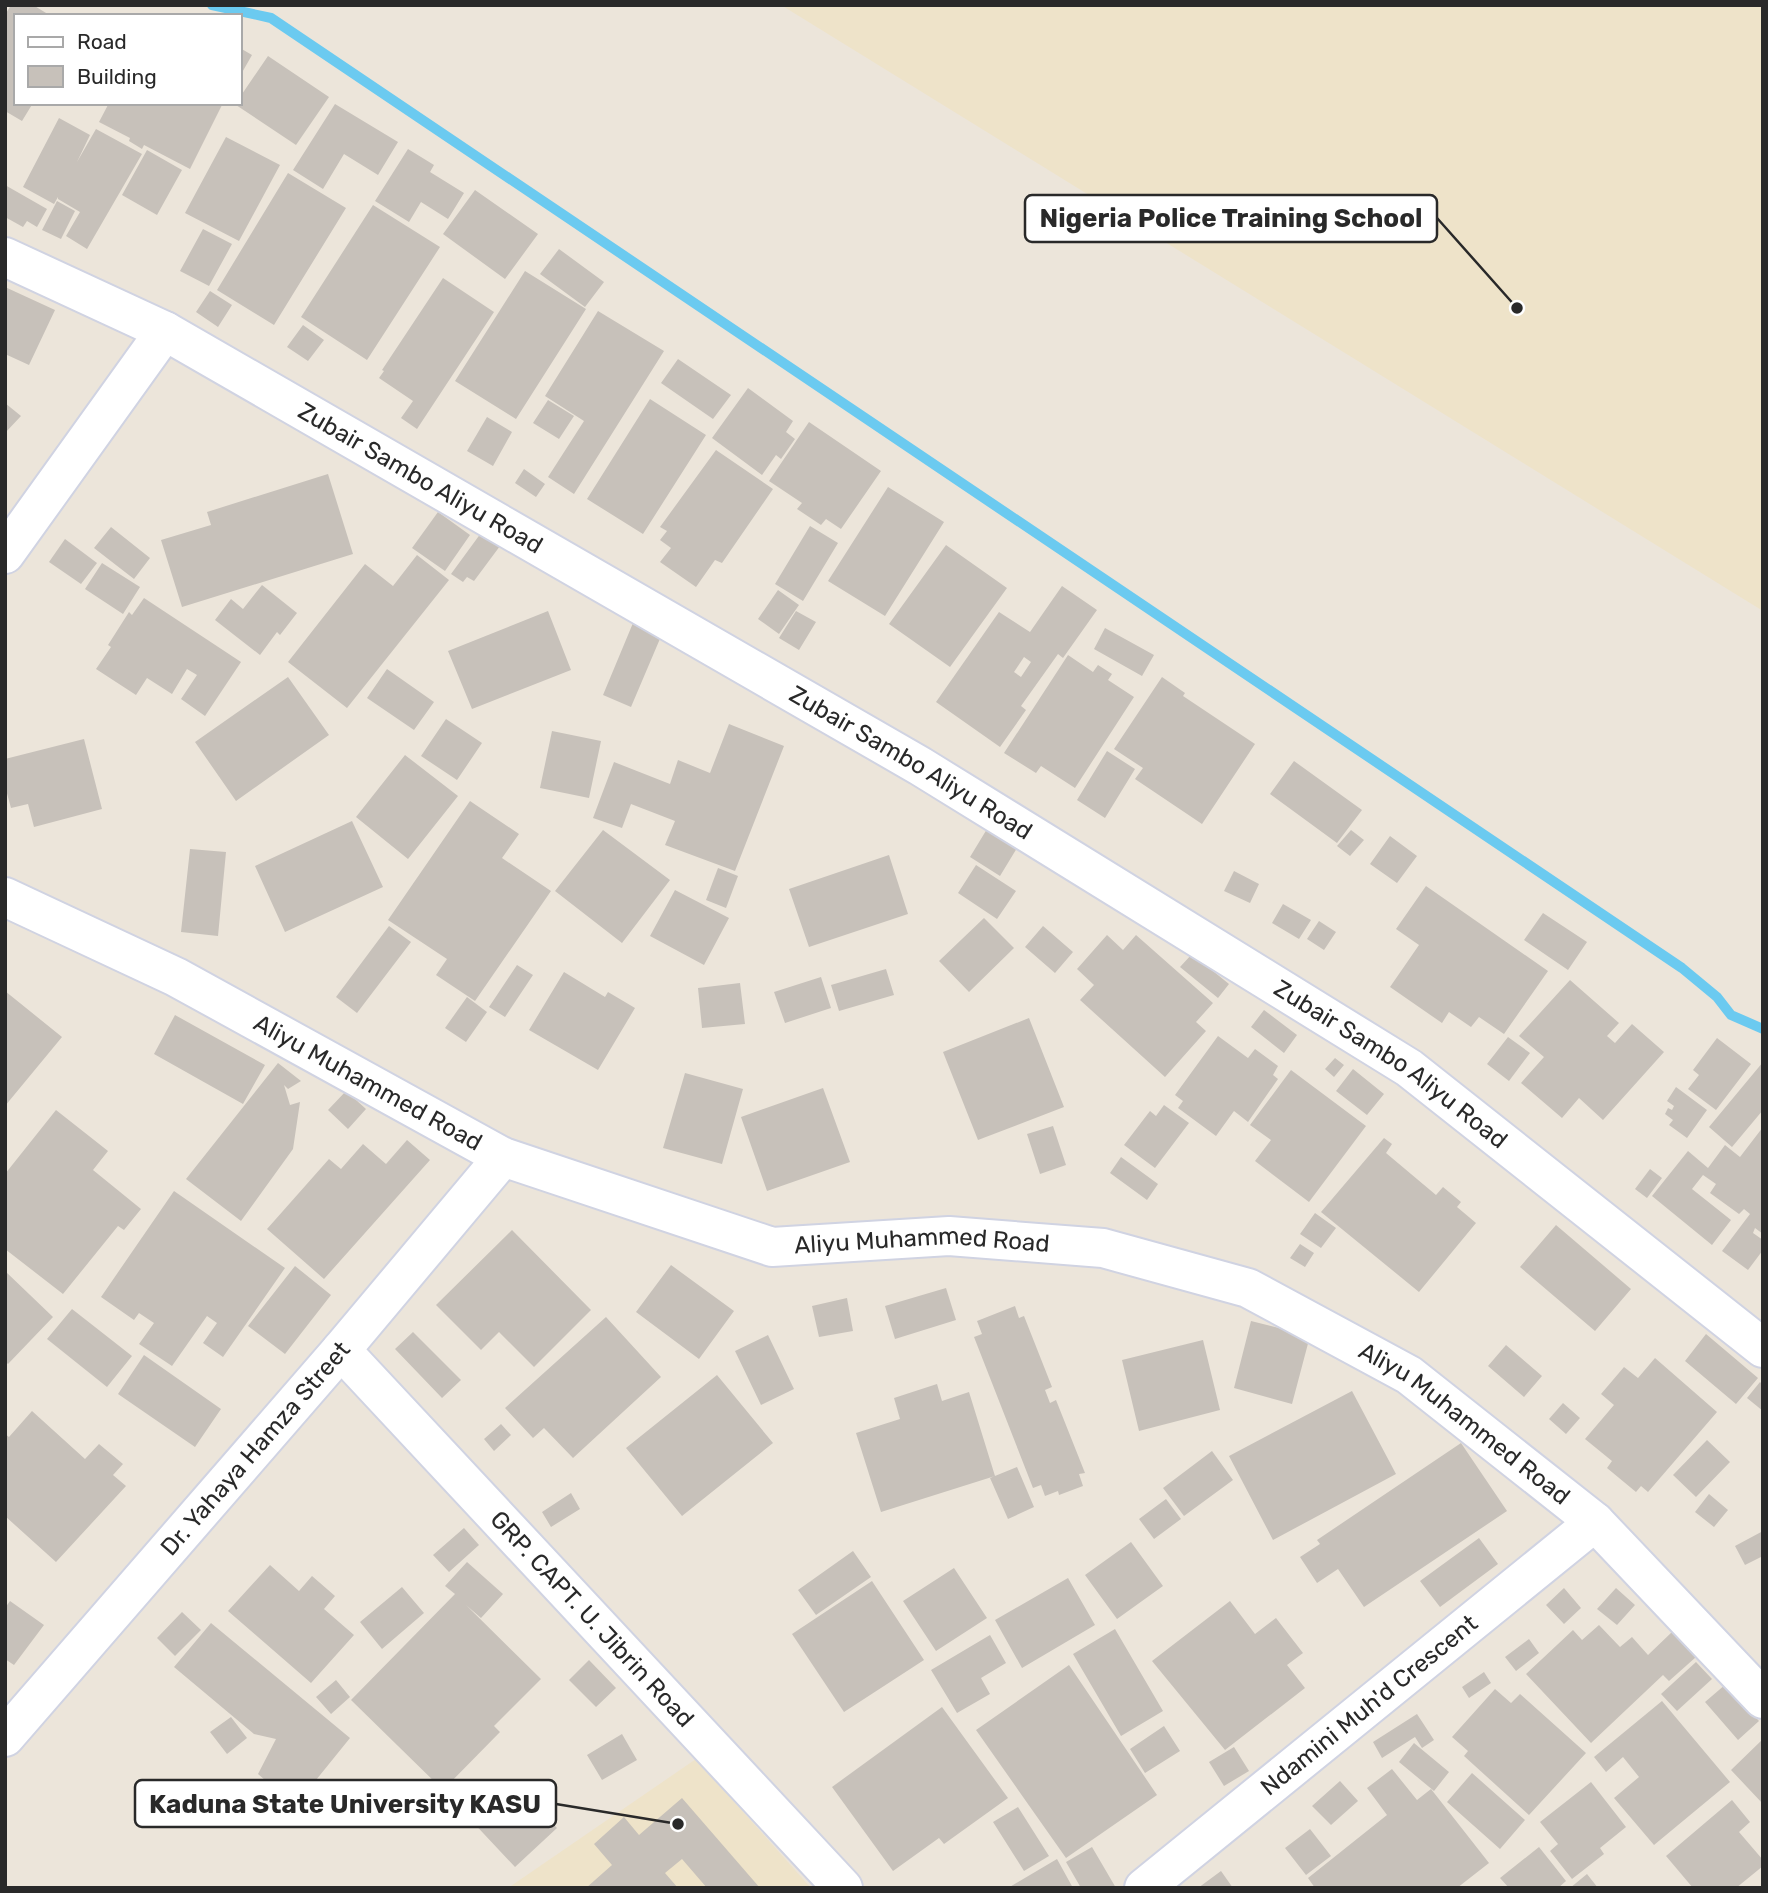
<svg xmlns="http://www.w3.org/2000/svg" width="1768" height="1893" viewBox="0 0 1768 1893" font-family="Rubik,sans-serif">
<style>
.education{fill:#eee3c9}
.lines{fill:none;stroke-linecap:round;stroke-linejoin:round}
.stream{stroke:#6bcaf0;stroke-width:10}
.building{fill:#c7c1ba;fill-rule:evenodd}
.minor-casing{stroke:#d0d3e2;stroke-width:42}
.minor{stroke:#fff;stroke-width:38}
.labels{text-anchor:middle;stroke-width:6;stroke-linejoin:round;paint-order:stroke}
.street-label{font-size:24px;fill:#292929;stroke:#fff}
.leader{fill:none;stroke:#292929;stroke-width:2.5}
.callout-dot{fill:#292929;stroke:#fff;stroke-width:2.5}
.callout{fill:#fff;stroke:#292929;stroke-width:2.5}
.callout-label{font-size:26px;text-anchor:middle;font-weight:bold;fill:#292929}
</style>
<rect width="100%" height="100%" fill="#ece5da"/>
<!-- education -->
<path class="education" d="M 781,5 L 1763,5 L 1763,611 Z
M 696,1759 L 811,1888 L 508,1888 Z"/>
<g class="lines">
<!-- stream -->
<path class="stream" d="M 212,5 L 271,18 L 1682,968 L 1717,997 L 1731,1015 L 1763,1029"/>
</g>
<!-- building -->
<path class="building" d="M 11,5 L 33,5 L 51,16 L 16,16 L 16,103 L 33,103 L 22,121 L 5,111 L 5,15 Z
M 240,48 L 252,55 L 240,76 Z
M 268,56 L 329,97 L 296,145 L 233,103 L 240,103 L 240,97 Z
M 109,103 L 223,103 L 190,169 L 144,145 L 142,149 L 129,141 L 130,138 L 99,122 Z
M 335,104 L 398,142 L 378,175 L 344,154 L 323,189 L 293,170 Z
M 59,118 L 90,135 L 77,162 L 96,129 L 142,154 L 87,249 L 66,236 L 80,212 L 58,199 L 58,197 L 54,204 L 23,187 Z
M 226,137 L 280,165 L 239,241 L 185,213 Z
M 408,149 L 434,165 L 430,172 L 464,193 L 448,219 L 421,202 L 409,222 L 375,201 Z
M 147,150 L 182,170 L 157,215 L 122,195 Z
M 288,173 L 346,208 L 274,325 L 217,290 Z
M 5,185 L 47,209 L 37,227 L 27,221 L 23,227 L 5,217 Z
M 475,190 L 538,234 L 505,279 L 443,234 Z
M 57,201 L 75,211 L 61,239 L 42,230 Z
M 373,205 L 440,247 L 367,360 L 301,317 Z
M 203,229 L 232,244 L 209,286 L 180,271 Z
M 559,249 L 604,282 L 585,307 L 540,274 Z
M 525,271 L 586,309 L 516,419 L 455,381 Z
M 443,278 L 494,312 L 417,429 L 401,418 L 413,401 L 379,378 L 384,371 L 382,370 Z
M 5,287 L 55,310 L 29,365 L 5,354 Z
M 210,291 L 232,305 L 218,327 L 196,312 Z
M 598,311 L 664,351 L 574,494 L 548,477 L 584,421 L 545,396 Z
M 303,325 L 324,340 L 308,361 L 287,347 Z
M 678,359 L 731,395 L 713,419 L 661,383 Z
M 748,388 L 793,421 L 786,432 L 795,439 L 781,459 L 776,455 L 762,475 L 712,438 Z
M 650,399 L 706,435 L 643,534 L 587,499 Z
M 548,400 L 574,416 L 559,439 L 533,423 Z
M 5,403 L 21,416 L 5,433 Z
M 487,417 L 512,432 L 493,466 L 467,451 Z
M 809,422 L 881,471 L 841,529 L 826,519 L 821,525 L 797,509 L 802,503 L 769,481 Z
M 716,450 L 773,489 L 722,563 L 715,560 L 696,587 L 660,562 L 671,548 L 660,540 L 667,531 L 660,527 Z
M 524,469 L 545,484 L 536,497 L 515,483 Z
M 328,474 L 353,554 L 182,607 L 161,540 L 211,525 L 207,512 Z
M 888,487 L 944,522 L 885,616 L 828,581 Z
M 438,512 L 470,535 L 445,571 L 412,548 Z
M 810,526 L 838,543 L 803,601 L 775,584 Z
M 111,527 L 150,558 L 134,579 L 94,548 Z
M 481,533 L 500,546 L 474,581 L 467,577 L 463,582 L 451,574 Z
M 65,539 L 97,563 L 81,584 L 49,562 Z
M 946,545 L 1007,588 L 950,667 L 889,624 Z
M 417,555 L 449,580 L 347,708 L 288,662 L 365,564 L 393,586 Z
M 102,563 L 140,587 L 123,614 L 85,589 Z
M 262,585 L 297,613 L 280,635 L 277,632 L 260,655 L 215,620 L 231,599 L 243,609 Z
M 1062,586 L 1097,610 L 1063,658 L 1058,654 L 1021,706 L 1026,710 L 1000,747 L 936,702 L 999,612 L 1030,632 ZM 1024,657 L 1031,662 L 1021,677 L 1014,672 Z
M 778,590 L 799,605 L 779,634 L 758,619 Z
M 144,598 L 241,662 L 205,716 L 181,699 L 197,675 L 187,669 L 172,694 L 147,678 L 136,695 L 96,669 L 111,647 L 108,645 L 129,612 L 132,615 Z
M 548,611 L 571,670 L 472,709 L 448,651 Z
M 796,611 L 816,622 L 799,650 L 779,638 Z
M 633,623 L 662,634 L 631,707 L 603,695 Z
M 1105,628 L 1154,655 L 1142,676 L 1094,649 Z
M 1068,655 L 1093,672 L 1098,665 L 1112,674 L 1108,680 L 1134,697 L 1075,788 L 1041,766 L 1036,773 L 1004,753 Z
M 387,669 L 434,702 L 414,730 L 367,698 Z
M 288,677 L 329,735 L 236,801 L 195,742 Z
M 1162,677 L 1185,693 L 1183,696 L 1255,744 L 1202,824 L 1135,779 L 1143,768 L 1114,749 Z
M 446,719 L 482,743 L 457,780 L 421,756 Z
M 729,724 L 784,746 L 735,871 L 665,845 L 675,821 L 631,804 L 622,828 L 593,818 L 614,762 L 670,784 L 678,760 L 710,773 Z
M 552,731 L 601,741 L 589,798 L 540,788 Z
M 84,739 L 102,809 L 34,827 L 28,804 L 11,808 L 5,786 L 5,759 Z
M 1107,751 L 1135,769 L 1105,818 L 1077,800 Z
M 405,755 L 458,796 L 408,859 L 356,817 Z
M 1294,761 L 1362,810 L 1337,843 L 1270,794 Z
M 470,801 L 519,834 L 502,858 L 551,891 L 475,1001 L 436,975 L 447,959 L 388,920 Z
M 352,821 L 383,887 L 285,932 L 255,866 Z
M 987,829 L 1017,848 L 1000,876 L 970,857 Z
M 603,830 L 670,880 L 622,943 L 555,891 Z
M 1351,830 L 1364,840 L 1350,856 L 1337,846 Z
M 1390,836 L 1417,856 L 1397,883 L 1370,864 Z
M 190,849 L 226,852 L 218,936 L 181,932 Z
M 889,855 L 908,914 L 809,947 L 789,889 Z
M 976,865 L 1016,891 L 997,919 L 958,893 Z
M 718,868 L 738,876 L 726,908 L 706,900 Z
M 1234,871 L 1259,884 L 1250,903 L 1224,891 Z
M 1426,886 L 1548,971 L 1504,1034 L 1479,1017 L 1471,1027 L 1449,1012 L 1442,1023 L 1390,987 L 1419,945 L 1396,929 Z
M 675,890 L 729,918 L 704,965 L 650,936 Z
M 1283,904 L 1311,920 L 1299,939 L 1272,923 Z
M 1543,913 L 1587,942 L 1568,970 L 1524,940 Z
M 984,918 L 1014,948 L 969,992 L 939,961 Z
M 1319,921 L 1336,932 L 1324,950 L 1307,939 Z
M 389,926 L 411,942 L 357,1013 L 336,997 Z
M 1043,926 L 1073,952 L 1055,973 L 1025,947 Z
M 1107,935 L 1123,950 L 1136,935 L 1213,1003 L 1196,1022 L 1206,1031 L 1165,1077 L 1080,1000 L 1094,985 L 1077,969 Z
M 1192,954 L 1229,984 L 1218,998 L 1180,967 Z
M 517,965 L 533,975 L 505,1017 L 489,1007 Z
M 886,969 L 894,995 L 839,1011 L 831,985 Z
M 564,972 L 605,997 L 608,992 L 635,1008 L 598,1070 L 529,1030 Z
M 821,977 L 831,1008 L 785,1023 L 774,992 Z
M 1570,980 L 1619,1023 L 1607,1036 L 1615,1043 L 1632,1024 L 1664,1052 L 1603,1120 L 1579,1098 L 1562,1118 L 1521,1083 L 1544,1057 L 1519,1036 Z
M 740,983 L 745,1024 L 702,1028 L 698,988 Z
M 5,991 L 62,1037 L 5,1106 Z
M 467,997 L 487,1012 L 466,1042 L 445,1028 Z
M 1264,1010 L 1297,1035 L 1284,1053 L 1251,1027 Z
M 175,1015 L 265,1065 L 243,1104 L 154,1054 Z
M 1029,1018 L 1064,1107 L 978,1140 L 943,1052 Z
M 1218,1036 L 1248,1058 L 1255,1049 L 1278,1066 L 1273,1075 L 1278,1079 L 1248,1122 L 1234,1111 L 1216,1136 L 1178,1108 L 1183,1101 L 1175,1095 Z
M 1508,1037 L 1530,1053 L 1509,1081 L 1487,1064 Z
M 1717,1038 L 1751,1064 L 1716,1110 L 1688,1089 L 1699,1075 L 1693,1070 Z
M 1335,1058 L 1344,1065 L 1334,1077 L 1325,1069 Z
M 1763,1062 L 1763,1110 L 1732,1147 L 1709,1127 Z
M 278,1063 L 301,1081 L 288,1089 L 284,1085 L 290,1105 L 300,1102 L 293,1149 L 241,1221 L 186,1179 Z
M 1353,1069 L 1384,1094 L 1367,1115 L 1336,1091 Z
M 1291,1070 L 1366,1126 L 1309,1202 L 1255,1161 L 1271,1140 L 1250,1125 Z
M 685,1073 L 743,1089 L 722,1164 L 663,1148 Z
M 1676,1087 L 1707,1110 L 1687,1138 L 1669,1125 L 1673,1120 L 1665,1114 L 1668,1108 L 1672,1110 L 1674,1106 L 1667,1101 Z
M 823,1088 L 850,1162 L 767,1191 L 741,1117 Z
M 346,1091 L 366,1109 L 348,1129 L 328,1110 Z
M 1164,1105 L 1189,1123 L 1155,1168 L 1124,1145 L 1150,1111 L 1156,1116 Z
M 56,1110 L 108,1151 L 93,1170 L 141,1209 L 124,1230 L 118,1226 L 63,1294 L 5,1249 L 5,1174 Z
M 1053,1126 L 1066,1165 L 1040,1174 L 1027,1134 Z
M 1763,1127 L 1763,1234 L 1755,1228 L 1753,1233 L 1763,1240 L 1763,1250 L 1748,1270 L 1722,1251 L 1750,1214 L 1744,1209 L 1739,1214 L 1710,1193 L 1716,1184 L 1703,1175 L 1692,1189 L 1731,1220 L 1712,1245 L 1652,1196 L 1688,1151 L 1708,1168 L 1725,1145 L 1740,1157 Z
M 1384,1138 L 1392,1144 L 1386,1153 L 1436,1195 L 1443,1187 L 1461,1202 L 1457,1207 L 1476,1223 L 1419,1292 L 1321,1212 Z
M 407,1140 L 430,1160 L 324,1279 L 267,1229 L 329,1159 L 341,1169 L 363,1144 L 386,1164 Z
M 1121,1157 L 1158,1184 L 1147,1200 L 1110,1173 Z
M 1650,1169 L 1662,1178 L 1647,1198 L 1635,1189 Z
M 174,1191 L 285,1268 L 223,1357 L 203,1343 L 217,1323 L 207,1316 L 172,1366 L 139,1344 L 154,1323 L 139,1313 L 134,1320 L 101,1297 Z
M 1315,1213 L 1336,1228 L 1321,1248 L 1300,1234 Z
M 1556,1225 L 1631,1289 L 1595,1331 L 1520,1267 Z
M 512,1230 L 591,1310 L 534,1367 L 499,1332 L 481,1350 L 436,1305 Z
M 1300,1244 L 1314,1253 L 1305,1267 L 1290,1258 Z
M 671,1265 L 734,1311 L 699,1359 L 636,1312 Z
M 295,1266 L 331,1295 L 285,1354 L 248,1326 Z
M 5,1271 L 53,1317 L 8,1364 L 5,1361 Z
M 946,1288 L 956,1320 L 895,1339 L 885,1306 Z
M 847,1298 L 853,1331 L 819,1337 L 812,1306 Z
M 1015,1306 L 1019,1318 L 1024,1316 L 1052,1387 L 1045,1390 L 1050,1403 L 1056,1400 L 1085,1473 L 1079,1474 L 1083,1486 L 1059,1495 L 1058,1491 L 1045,1496 L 1041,1485 L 1033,1488 L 974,1337 L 982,1334 L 977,1321 Z
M 72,1309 L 132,1356 L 107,1387 L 47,1339 Z
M 606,1317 L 661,1377 L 573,1458 L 544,1428 L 533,1438 L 505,1408 Z
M 1251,1321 L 1310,1336 L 1292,1404 L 1234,1388 Z
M 413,1332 L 461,1380 L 442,1398 L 395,1349 Z
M 1706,1334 L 1758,1378 L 1736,1404 L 1685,1361 Z
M 768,1335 L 794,1389 L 761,1405 L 735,1351 Z
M 1203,1340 L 1220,1410 L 1139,1431 L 1122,1360 Z
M 1506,1345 L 1542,1376 L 1524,1397 L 1488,1366 Z
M 144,1355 L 221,1409 L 195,1447 L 118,1394 Z
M 1655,1358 L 1717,1412 L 1648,1492 L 1641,1486 L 1636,1492 L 1607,1468 L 1612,1461 L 1585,1439 L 1614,1405 L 1601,1394 L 1624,1367 L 1638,1378 Z
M 717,1375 L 773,1443 L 682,1516 L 626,1448 Z
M 1760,1382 L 1763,1385 L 1763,1411 L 1747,1398 Z
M 937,1384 L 942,1401 L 969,1392 L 995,1476 L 881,1512 L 856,1433 L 900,1419 L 894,1398 Z
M 1352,1391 L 1396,1474 L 1273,1540 L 1229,1456 Z
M 1563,1403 L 1580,1418 L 1566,1434 L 1549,1419 Z
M 32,1411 L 85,1459 L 99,1444 L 123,1464 L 113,1475 L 126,1486 L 56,1562 L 5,1516 L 5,1434 L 9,1437 Z
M 501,1424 L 511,1435 L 494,1451 L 484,1439 Z
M 1707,1440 L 1730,1462 L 1696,1497 L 1673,1475 Z
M 1461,1443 L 1507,1511 L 1364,1607 L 1338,1569 L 1317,1583 L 1300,1557 L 1320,1544 L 1317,1540 Z
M 1212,1451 L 1233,1480 L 1184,1516 L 1163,1488 Z
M 1017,1467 L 1034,1507 L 1008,1519 L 990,1478 Z
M 571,1493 L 580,1509 L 551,1527 L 542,1512 Z
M 1709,1494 L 1728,1510 L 1714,1527 L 1695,1512 Z
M 1166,1499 L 1181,1519 L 1154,1539 L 1139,1519 Z
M 464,1528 L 479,1545 L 449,1572 L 433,1555 Z
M 1763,1531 L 1763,1556 L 1745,1565 L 1735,1546 Z
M 1479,1538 L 1498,1564 L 1440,1607 L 1420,1581 Z
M 1131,1542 L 1163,1586 L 1117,1619 L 1085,1575 Z
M 853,1551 L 871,1577 L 816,1615 L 798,1590 Z
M 467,1562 L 503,1594 L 481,1618 L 466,1605 L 541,1679 L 494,1726 L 500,1732 L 443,1790 L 351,1700 L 455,1594 L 445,1586 Z
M 270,1565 L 299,1591 L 312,1576 L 335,1596 L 324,1609 L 354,1635 L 311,1683 L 228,1611 Z
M 954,1568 L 987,1618 L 936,1651 L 903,1601 Z
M 1068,1578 L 1095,1625 L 1022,1668 L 995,1620 Z
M 872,1581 L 924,1660 L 844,1712 L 792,1634 Z
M 402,1587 L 424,1613 L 382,1649 L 360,1622 Z
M 1564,1588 L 1581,1608 L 1564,1624 L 1546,1605 Z
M 1616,1588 L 1635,1605 L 1617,1625 L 1597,1609 Z
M 10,1601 L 44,1625 L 14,1665 L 5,1659 L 5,1608 Z
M 1230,1601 L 1255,1634 L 1276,1618 L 1303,1653 L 1287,1665 L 1305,1688 L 1225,1750 L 1152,1661 Z
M 182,1612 L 201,1630 L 175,1656 L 157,1638 Z
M 211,1623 L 350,1738 L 295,1806 L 258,1774 L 276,1739 L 254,1734 L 174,1667 Z
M 1599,1625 L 1620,1647 L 1632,1637 L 1648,1655 L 1672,1632 L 1696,1657 L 1669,1681 L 1663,1675 L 1591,1743 L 1526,1674 L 1573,1630 L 1582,1640 Z
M 1115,1629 L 1163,1711 L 1121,1736 L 1073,1654 Z
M 990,1635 L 1006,1663 L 981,1678 L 990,1694 L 957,1713 L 931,1670 Z
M 1529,1639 L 1539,1653 L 1516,1671 L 1505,1657 Z
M 589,1660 L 616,1688 L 596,1707 L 569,1680 Z
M 1696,1662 L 1712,1679 L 1677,1711 L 1661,1694 Z
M 1069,1665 L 1157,1795 L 1066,1858 L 976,1730 Z
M 1484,1672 L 1491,1683 L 1469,1698 L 1462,1687 Z
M 336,1680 L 350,1697 L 331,1714 L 316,1697 Z
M 1726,1684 L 1759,1721 L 1738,1740 L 1705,1702 Z
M 1495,1689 L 1511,1703 L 1520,1694 L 1586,1753 L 1529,1815 L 1464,1756 L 1468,1751 L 1452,1737 Z
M 1662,1701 L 1730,1782 L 1654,1845 L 1614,1798 L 1639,1777 L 1623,1757 L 1606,1772 L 1594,1757 Z
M 942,1707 L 1008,1798 L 944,1844 L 939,1838 L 893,1871 L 832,1787 Z
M 1417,1714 L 1434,1740 L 1422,1748 L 1415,1737 L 1382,1758 L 1373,1742 Z
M 231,1717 L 247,1738 L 227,1754 L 210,1732 Z
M 1164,1726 L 1180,1751 L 1145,1773 L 1130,1749 Z
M 622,1734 L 637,1760 L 602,1780 L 587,1755 Z
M 1763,1739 L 1763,1804 L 1731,1770 Z
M 1414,1743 L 1449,1772 L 1434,1791 L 1399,1762 Z
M 1234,1747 L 1249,1771 L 1224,1786 L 1209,1762 Z
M 1392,1769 L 1417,1800 L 1431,1789 L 1489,1863 L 1457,1888 L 1315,1888 L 1308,1878 L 1387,1815 L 1367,1788 Z
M 1472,1773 L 1525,1820 L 1500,1849 L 1447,1802 Z
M 1340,1781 L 1358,1801 L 1331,1825 L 1312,1806 Z
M 1591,1782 L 1626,1827 L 1600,1848 L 1604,1854 L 1572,1879 L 1550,1851 L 1558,1844 L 1540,1822 Z
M 497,1792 L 517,1814 L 531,1801 L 557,1828 L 515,1867 L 469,1818 Z
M 682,1798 L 760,1888 L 707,1888 L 682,1859 L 665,1873 L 678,1888 L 586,1888 L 612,1865 L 594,1844 L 624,1817 L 639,1835 Z
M 1732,1800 L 1750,1822 L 1739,1832 L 1763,1860 L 1763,1866 L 1736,1888 L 1693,1888 L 1666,1856 Z
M 1018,1807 L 1049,1856 L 1024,1871 L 993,1822 Z
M 1310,1829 L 1331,1856 L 1306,1875 L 1285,1848 Z
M 1092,1847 L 1116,1888 L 1081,1888 L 1066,1862 Z
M 1539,1847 L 1566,1881 L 1558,1888 L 1509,1888 L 1500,1878 Z
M 1057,1859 L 1073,1888 L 1008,1888 Z
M 1221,1871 L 1233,1888 L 1198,1888 Z
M 1587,1874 L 1598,1888 L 1570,1888 Z"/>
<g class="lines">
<defs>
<g id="minor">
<path id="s1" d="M 5,257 L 165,331 L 920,766 L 1409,1068 L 1763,1348"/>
<path d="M 5,554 L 165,331"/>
<path id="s2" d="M 5,897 L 176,977 L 503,1157 L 772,1247 L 949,1236 L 1103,1248 L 1248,1288 L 1409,1375 L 1595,1522 L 1763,1699"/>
<path id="s3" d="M 341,1350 L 843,1888"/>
<path id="s4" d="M 5,1737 L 341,1350 L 503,1157"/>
<path id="s5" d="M 1144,1888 L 1595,1522"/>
</g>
</defs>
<!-- minor casing -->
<use href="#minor" class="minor-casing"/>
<!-- minor -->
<use href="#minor" class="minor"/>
</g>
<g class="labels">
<!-- street labels -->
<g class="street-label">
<text dy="8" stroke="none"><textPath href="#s1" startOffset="471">Zubair Sambo Aliyu Road</textPath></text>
<text dy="8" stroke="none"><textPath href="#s1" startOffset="1038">Zubair Sambo Aliyu Road</textPath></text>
<text dy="8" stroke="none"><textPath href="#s1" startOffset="1605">Zubair Sambo Aliyu Road</textPath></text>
<text dy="8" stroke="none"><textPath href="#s2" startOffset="408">Aliyu Muhammed Road</textPath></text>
<text dy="8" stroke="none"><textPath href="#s2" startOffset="996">Aliyu Muhammed Road</textPath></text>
<text dy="8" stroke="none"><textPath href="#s2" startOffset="1584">Aliyu Muhammed Road</textPath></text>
<text dy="8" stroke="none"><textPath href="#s4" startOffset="382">Dr. Yahaya Hamza Street</textPath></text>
<text dy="8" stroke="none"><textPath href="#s3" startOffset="368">GRP. CAPT. U. Jibrin Road</textPath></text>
<text dy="8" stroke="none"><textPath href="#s5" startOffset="290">Ndamini Muh'd Crescent</textPath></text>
</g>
</g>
<!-- callouts -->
<path class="leader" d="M1517 308L1437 218M678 1824L556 1804"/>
<g class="callout-dot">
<circle cx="1517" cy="308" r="7"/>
<circle cx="678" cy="1824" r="7"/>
</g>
<g class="callout">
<rect x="1025" y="195" width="412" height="47" rx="7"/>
<rect x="135" y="1780" width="421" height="47" rx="7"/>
</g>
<g class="callout-label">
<text x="1231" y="227">Nigeria Police Training School</text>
<text x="345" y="1813">Kaduna State University KASU</text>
</g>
<!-- border -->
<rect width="1768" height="1893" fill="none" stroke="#292929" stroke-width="14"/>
<!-- legend -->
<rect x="14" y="14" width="228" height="91" fill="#ffffff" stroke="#a9a9a9" stroke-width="2"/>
<rect x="28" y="37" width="35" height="10" fill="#ffffff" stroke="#a9a9a9" stroke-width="2"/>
<text x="77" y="49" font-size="21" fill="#292929">Road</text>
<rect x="28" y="66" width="35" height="21" fill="#c7c1ba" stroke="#a9a9a9" stroke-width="2"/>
<text x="77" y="84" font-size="21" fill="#292929">Building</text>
</svg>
